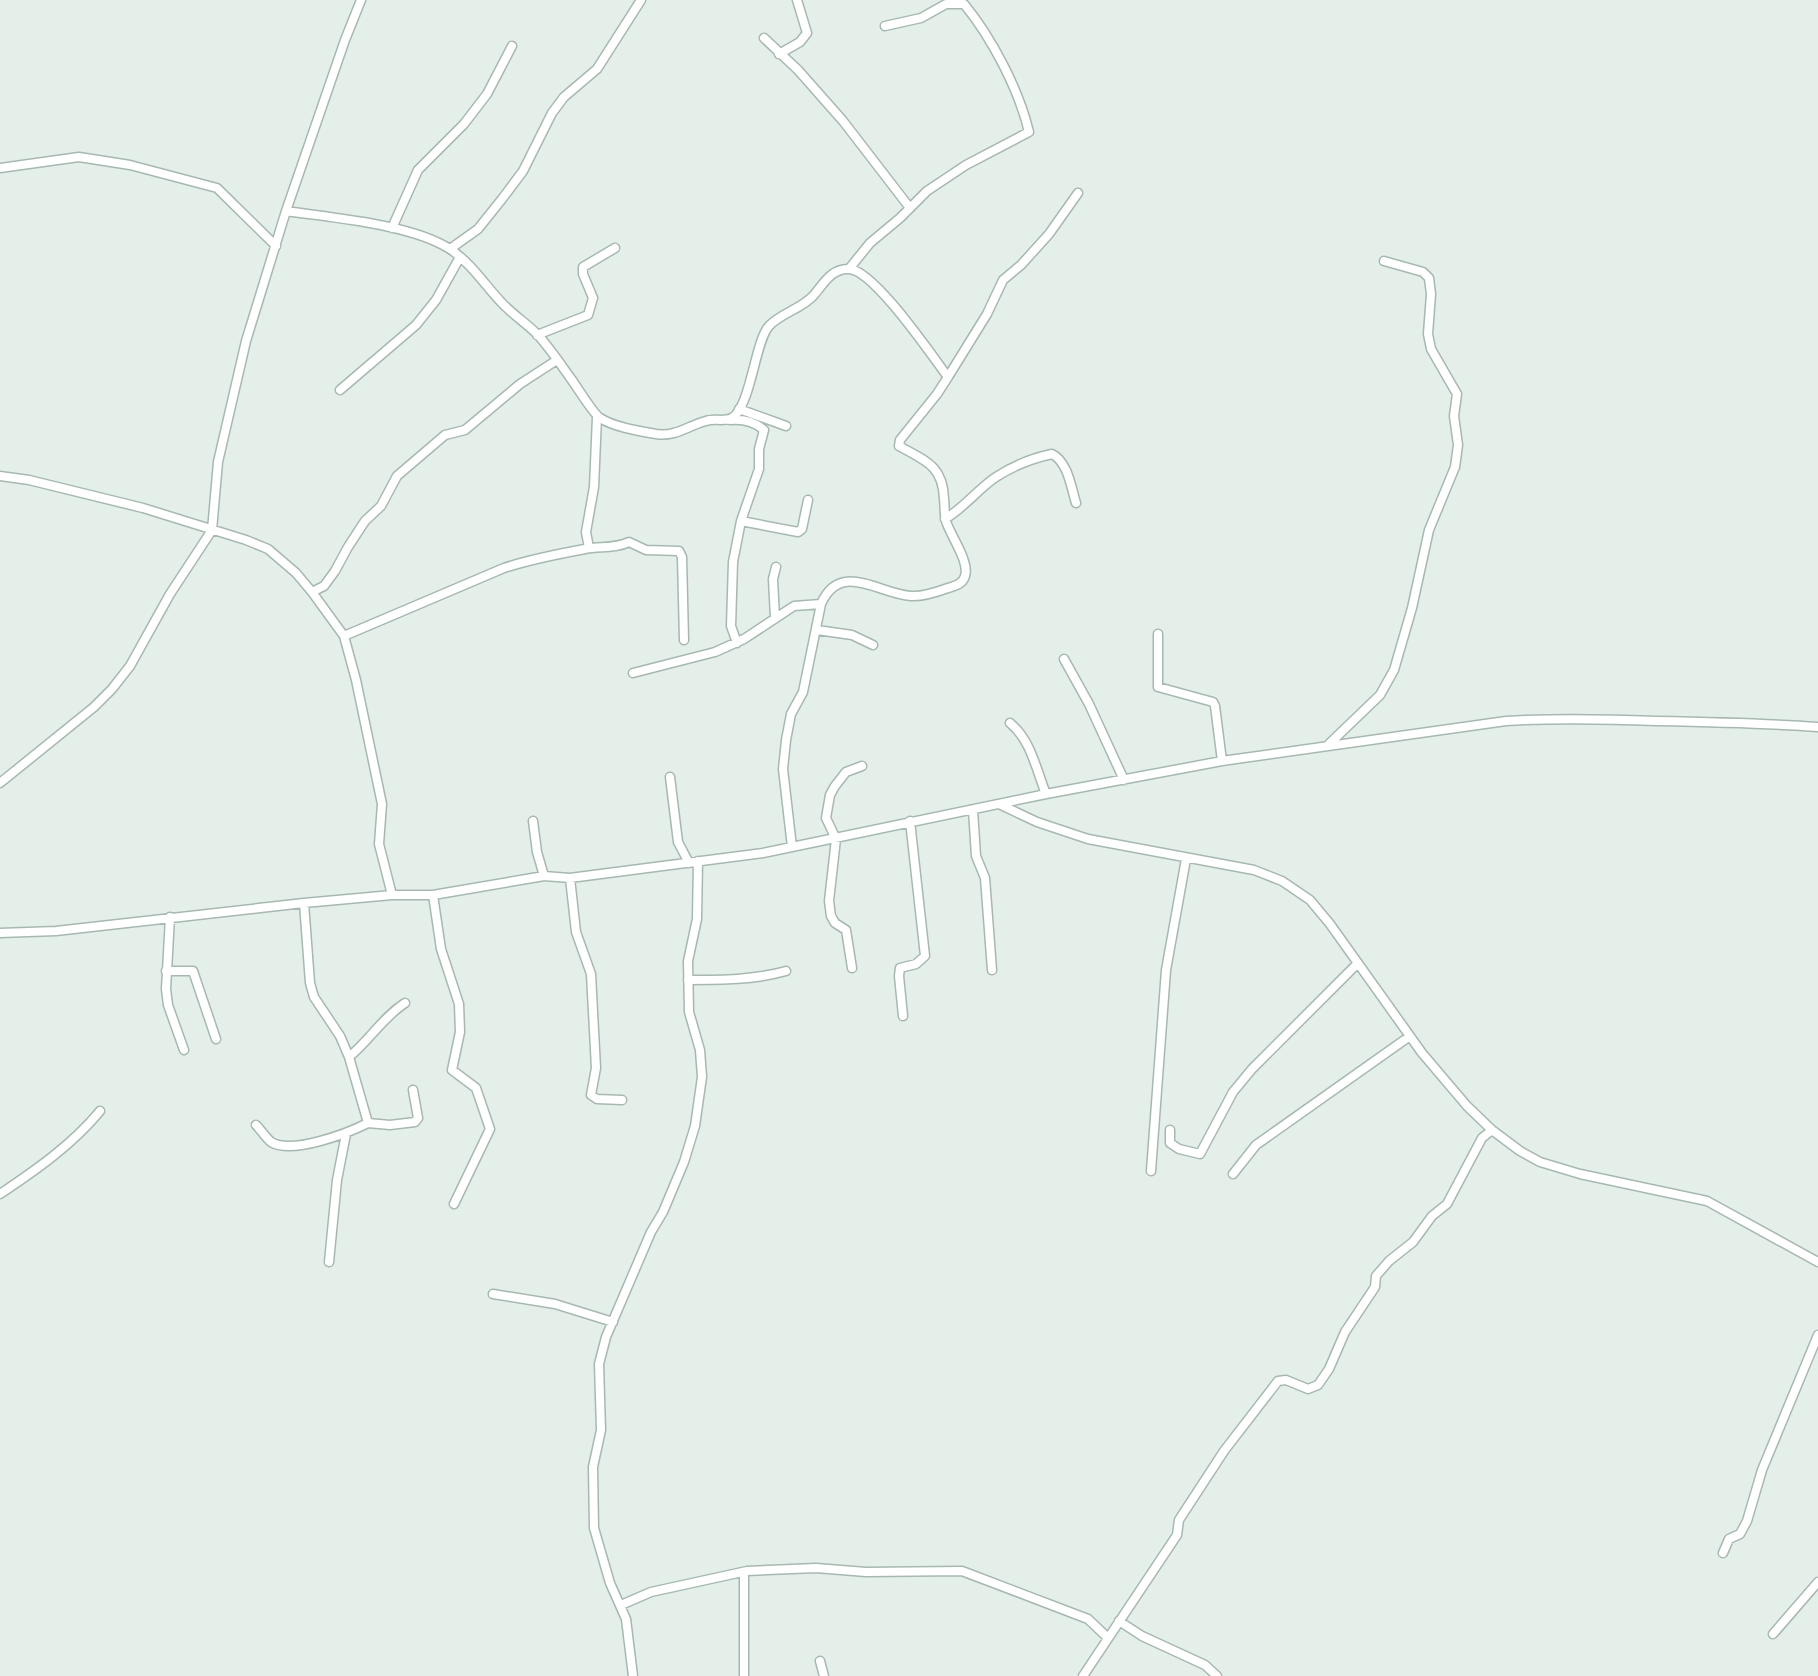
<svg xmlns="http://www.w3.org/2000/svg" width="1818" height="1676" viewBox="0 0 1818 1676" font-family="Roboto,sans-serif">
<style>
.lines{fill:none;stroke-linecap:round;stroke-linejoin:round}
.minor-casing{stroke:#a7b8b1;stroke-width:11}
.minor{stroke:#fff;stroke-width:8}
</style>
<rect width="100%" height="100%" fill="#e5efea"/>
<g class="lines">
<defs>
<path id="minor" d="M 764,38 L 798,70 L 843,121 L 910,208
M 779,54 L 800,42 L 807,33 L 797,0
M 0,168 L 79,157 L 130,165 L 217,188 L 276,246
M 286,211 C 333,218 411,224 450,249 C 470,262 485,285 501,302 C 512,314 526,323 537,334 C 549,347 559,362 569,376 C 576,385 593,414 600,418 C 614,427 639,431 656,434 C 676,437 687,426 706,421 C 714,418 724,422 732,418 C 751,406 755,341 769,326 C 781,313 801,309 813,296 C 823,285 831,268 849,269 C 874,270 932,356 948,377 L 937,394 L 900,440 L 899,446 C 926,461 943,466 944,499 C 945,506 944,514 946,521 C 950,535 970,562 965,576 C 963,584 955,586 948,588 C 937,592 923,597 911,596 C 879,594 840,560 821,604 L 803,692 L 791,714 L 786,740 L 783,769 L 792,847
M 392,228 L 418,170 L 464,124 L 487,94 L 512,46
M 450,249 L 478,229 L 502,199 L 523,171 L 552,113 L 564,97 L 597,69 L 641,0
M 849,269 L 870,243 L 900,218 L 927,191 L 966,165 L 1029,132 C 1019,90 992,38 964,4 L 946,4 L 921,18 L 885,26
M 537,335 L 588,315 L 593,298 L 583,274 L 583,267 L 615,248
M 948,377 L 987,314 L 1003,280 L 1021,265 L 1049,234 L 1078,193
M 340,390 L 416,325 L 436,300 L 460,257
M 739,409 L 786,426
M 730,420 C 742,419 755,422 764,430 L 759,449 L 759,469 L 741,521 L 733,562 L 731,626 L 737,643
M 0,476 L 29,480 L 143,508 L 246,540 L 268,549 L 296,573 L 312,592 L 344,636 L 356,680 L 382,804 L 379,844 L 392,895
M 945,519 C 965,507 978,489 996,477 C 1013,466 1033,458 1052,454 C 1068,462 1071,487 1076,503
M 741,521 L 798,532 L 802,529 L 808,500
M 589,548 L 586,532 L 594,487 L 597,417
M 312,592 L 324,586 L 335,571 L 348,547 L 365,521 L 381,506 L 397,476 L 445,435 L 465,430 L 520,384 L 557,360
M 775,618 L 773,579 L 776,567
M 817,630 L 852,635 L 873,645
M 1158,634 L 1158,687 L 1213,702 L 1215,706 L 1222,761
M 344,636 L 504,568 C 531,559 558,554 585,549 C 600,546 615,549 629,542 L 646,550 L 679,551 L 682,557 L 684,640
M 1064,659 L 1089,704 L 1124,780
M 633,673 L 715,652 L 744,639 L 794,606 L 821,604
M 1010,723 C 1031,740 1036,769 1046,794
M 1329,744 L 1380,695 L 1394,670 L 1412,608 L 1429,530 L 1455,467 L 1458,445 L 1454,416 L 1457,394 L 1431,349 L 1428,334 L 1431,294 L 1429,278 L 1423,272 L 1384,261
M 670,777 L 678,842 L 689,863
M 0,783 L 94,707 L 112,689 L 130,666 L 170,594 L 212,530 L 218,462 L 246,341 L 286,211 L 345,40 L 361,0
M 1001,805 L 1037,822 L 1088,839 L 1254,870 L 1282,881 L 1310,900 L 1330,924 L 1422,1053 L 1467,1106 L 1492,1130 L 1520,1151 L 1540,1162 L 1580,1174 L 1707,1201 L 1818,1262
M 973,810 L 976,856 L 985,878 L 992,970
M 533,821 L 537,852 L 544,876
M 570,878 L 576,932 L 591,974 L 596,1068 L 591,1095 L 597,1099 L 622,1100
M 433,895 L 441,949 L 459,1004 L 460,1032 L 452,1070 L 476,1088 L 490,1129 L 454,1204
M 304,903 L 310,983 L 314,997 L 340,1036 L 349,1057 L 368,1123 L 390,1125 L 415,1122 L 418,1118 L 413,1090
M 170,917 L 166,989 L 168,1005 L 184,1050
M 0,933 L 56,931 L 304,903 L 392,895 L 433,895 L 544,876 L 570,878 L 763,853 L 1046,794 L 1222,761 L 1506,721 C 1556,718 1606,719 1656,721 C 1710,722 1764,723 1818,727
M 852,968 L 846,930 L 835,923 L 831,916 L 829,901 L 836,839 L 826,818 L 830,795 L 835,786 L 846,772 L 862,766
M 166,971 L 193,971 L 216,1039
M 688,980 C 721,980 754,980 786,971
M 903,1016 L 899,976 L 900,968 L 916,964 L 925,956 L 910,821
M 349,1057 C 369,1041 383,1017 405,1003
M 256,1125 C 261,1130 266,1138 271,1142 C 292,1155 348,1133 368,1123
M 1170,1130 L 1170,1143 L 1179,1149 L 1200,1154 L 1233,1092 L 1252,1069 L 1358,963
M 1151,1171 L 1166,970 L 1186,859
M 1233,1174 L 1256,1145 L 1410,1036
M 0,1194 C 36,1170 73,1144 100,1111
M 329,1262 L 337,1180 L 346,1134
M 493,1294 L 555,1304 L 613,1322
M 1723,1553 L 1729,1539 L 1740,1534 L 1747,1521 L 1762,1470 L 1818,1335
M 744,1572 L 744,1676
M 621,1605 L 651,1592 L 747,1571 L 816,1568 L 866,1572 L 962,1571 L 1088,1619 L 1108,1638
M 1119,1621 L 1142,1636 L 1205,1665 L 1217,1676
M 1773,1634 L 1818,1582
M 820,1661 L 824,1676
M 633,1676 L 626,1619 L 610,1583 L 594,1528 L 593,1467 L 601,1430 L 599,1364 L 606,1337 L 651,1232 L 663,1212 L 684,1162 L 695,1126 L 702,1077 L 700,1050 L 689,1012 L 688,961 L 697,919 L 698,861
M 1083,1676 L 1177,1535 L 1179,1520 L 1224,1451 L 1278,1381 L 1286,1380 L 1308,1389 L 1318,1385 L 1329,1369 L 1345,1332 L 1375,1287 L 1376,1276 L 1389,1261 L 1413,1242 L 1432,1216 L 1447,1204 L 1482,1138 L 1492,1130"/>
</defs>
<!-- minor casing -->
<use href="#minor" class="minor-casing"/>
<!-- minor -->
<use href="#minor" class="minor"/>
</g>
</svg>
